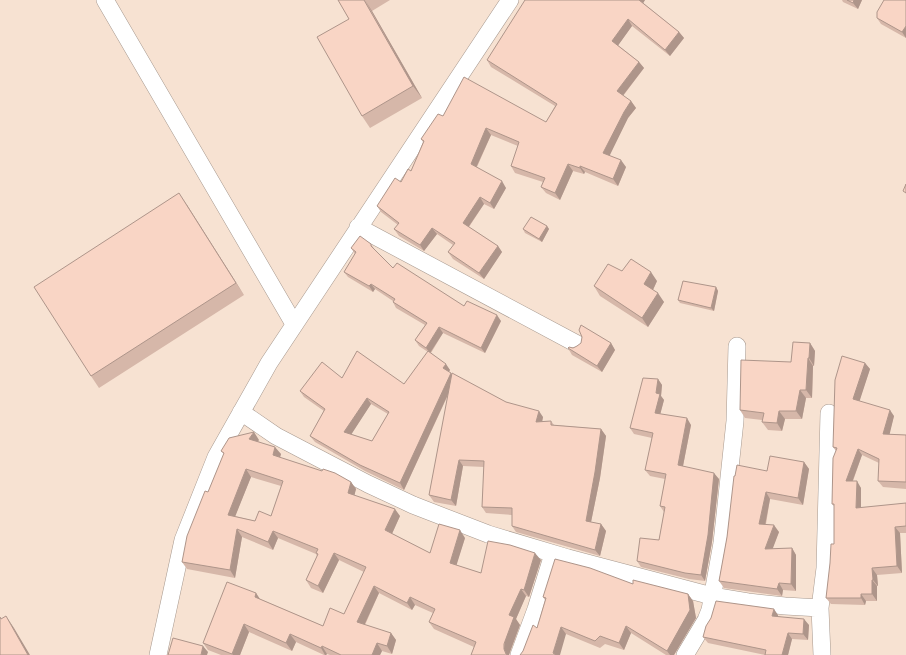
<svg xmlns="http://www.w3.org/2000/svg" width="906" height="655" viewBox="0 0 906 655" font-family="Overpass,sans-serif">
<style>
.built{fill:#f7e2d2}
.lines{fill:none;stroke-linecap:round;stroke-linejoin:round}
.minor-casing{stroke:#a7998f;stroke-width:18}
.minor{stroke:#fff;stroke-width:17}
.wall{fill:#d6b7a9;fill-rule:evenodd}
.shaded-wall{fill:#ae958a}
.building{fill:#f9d5c5;stroke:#ae958a;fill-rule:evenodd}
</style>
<rect width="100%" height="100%" fill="#fff0e4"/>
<!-- built -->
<path class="built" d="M 0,0 L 906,0 L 906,655 L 0,655 Z"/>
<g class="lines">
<defs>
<path id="minor" d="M 105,0 L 294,324
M 358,227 L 577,344
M 241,412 L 276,436 L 368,484 L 413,505 L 488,534 L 568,558 L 712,596 L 748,602 L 785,606 L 820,608
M 158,655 L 183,540 L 216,457 L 269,363 L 510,0
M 519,655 L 536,609 L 553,554
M 685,655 L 706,620 L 710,610 L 722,543 L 735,421 L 737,346
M 822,655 L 820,608 L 825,568 L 829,413"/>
</defs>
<!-- minor casing -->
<use href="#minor" class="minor-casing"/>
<!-- minor -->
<use href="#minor" class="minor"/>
</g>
<!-- wall -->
<path class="wall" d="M 338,0 L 390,0 L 372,11 L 422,98 L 370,128 L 362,116 L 349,19 Z
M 524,0 L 645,0 L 643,3 L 679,32 L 684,38 L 670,56 L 632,26 L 618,45 L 639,62 L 644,68 L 623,96 L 631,101 L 636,108 L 628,118 L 609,155 L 626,167 L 618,186 L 585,172 L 584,174 L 573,171 L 560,200 L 546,193 L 541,187 L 543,182 L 515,173 L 511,166 L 518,146 L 491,135 L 477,167 L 506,188 L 494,209 L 484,204 L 469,227 L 498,246 L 502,252 L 484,279 L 453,259 L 448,252 L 453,245 L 437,234 L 424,251 L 399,236 L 394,229 L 398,225 L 381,212 L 377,206 L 411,171 L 423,142 L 421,139 L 443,116 L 546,122 L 555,106 L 491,67 L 487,60 L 525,1 Z
M 842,0 L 862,0 L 858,9 L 843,2 Z
M 906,0 L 906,38 L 881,24 L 877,18 Z
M 187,205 L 244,295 L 99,388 L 91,376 Z
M 547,226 L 549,229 L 542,242 L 525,233 L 523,229 Z
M 371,244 L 375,250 L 393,268 L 464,306 L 501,321 L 485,353 L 443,333 L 431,353 L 450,370 L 449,372 L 452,375 L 506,402 L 543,417 L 542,421 L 551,421 L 554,425 L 601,429 L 606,436 L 600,478 L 591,522 L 601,524 L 606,531 L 600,556 L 516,532 L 512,526 L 512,515 L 486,513 L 482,507 L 484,467 L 463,466 L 456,506 L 434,502 L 429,495 L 449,393 L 404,490 L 365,471 L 315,442 L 310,436 L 324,411 L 304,397 L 300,391 L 342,378 L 404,384 L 428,352 L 419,346 L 415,340 L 425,325 L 396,308 L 393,302 L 393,301 L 375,289 L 373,292 L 348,277 L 344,272 L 355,254 L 351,248 ZM 371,404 L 388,414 L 372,441 L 351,434 Z
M 657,281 L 653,290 L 664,302 L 648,327 L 600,296 L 594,286 Z
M 716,287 L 718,291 L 714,311 L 680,303 L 678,300 Z
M 611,343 L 615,350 L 602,372 L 572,355 L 568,348 Z
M 810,343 L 815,351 L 814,366 L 813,366 L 812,398 L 806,398 L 802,419 L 785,419 L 782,431 L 768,430 L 762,422 L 762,420 L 745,418 L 740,410 L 791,362 Z
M 865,363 L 870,369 L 859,401 L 894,416 L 889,434 L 906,435 L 906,489 L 883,487 L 878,481 L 879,463 L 862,455 L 853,481 L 861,488 L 861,508 L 906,503 L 906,533 L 900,533 L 902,573 L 877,575 L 878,586 L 877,586 L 877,601 L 866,601 L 865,605 L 831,604 L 826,598 L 834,544 L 834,506 L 832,504 L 836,451 L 833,447 Z
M 658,379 L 662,385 L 661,396 L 664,400 L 660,414 L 691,425 L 683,466 L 719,479 L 712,542 L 705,581 L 689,579 L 641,567 L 637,561 L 659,540 L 664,512 L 660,506 L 665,479 L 650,476 L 645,470 L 652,438 L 634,434 L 630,428 Z
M 259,440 L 258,441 L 281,454 L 280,458 L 351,482 L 356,489 L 354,495 L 400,516 L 392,534 L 430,553 L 465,538 L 456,565 L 481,573 L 541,560 L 529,597 L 526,596 L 516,619 L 520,625 L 510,652 L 509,655 L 471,655 L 474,647 L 434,629 L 429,622 L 433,613 L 415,605 L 412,610 L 379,593 L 365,625 L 391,633 L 396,640 L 392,654 L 382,651 L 380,655 L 330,655 L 327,654 L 326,655 L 324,655 L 296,642 L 292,651 L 249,632 L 240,655 L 221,655 L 208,650 L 203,643 L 256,593 L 260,599 L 323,626 L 344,614 L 364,572 L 339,560 L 323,593 L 311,588 L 306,580 L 317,556 L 316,554 L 278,538 L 273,550 L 242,537 L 235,578 L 187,569 L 182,562 L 208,492 L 224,454 L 221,451 ZM 251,477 L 281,486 L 271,516 L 255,521 L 235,516 Z
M 804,462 L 809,469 L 803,505 L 770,499 L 766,524 L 779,532 L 772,549 L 792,548 L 796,555 L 796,591 L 783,590 L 782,596 L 724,588 L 719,581 L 727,537 L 735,476 L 767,471 Z
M 633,584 L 688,594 L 693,601 L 696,618 L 674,655 L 666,655 L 631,633 L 624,650 L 605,644 L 600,648 L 566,634 L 537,628 L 545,600 L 543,597 Z
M 778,615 L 778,616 L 809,625 L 808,640 L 792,639 L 788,655 L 765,655 L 708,643 L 703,637 Z"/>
<!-- shaded-wall -->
<path class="shaded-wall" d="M 365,0 L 372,11 L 422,98 L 413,86 Z
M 639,0 L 645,0 L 642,5 Z
M 854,0 L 862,0 L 858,9 L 853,3 Z
M 628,19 L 632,26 L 617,47 L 612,41 Z
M 906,26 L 906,38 L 902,32 Z
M 679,32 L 684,38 L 670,56 L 665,50 Z
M 639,62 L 644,68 L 621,98 L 617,91 Z
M 631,101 L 636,108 L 628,118 L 608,159 L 603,153 L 624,112 Z
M 486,128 L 491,135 L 475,170 L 471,164 Z
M 621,160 L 626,167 L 618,186 L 613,179 Z
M 568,164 L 573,171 L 560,200 L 555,193 Z
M 580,166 L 585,172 L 584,174 L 580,168 Z
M 502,181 L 506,188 L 494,209 L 490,203 Z
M 179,193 L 187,205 L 244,295 L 236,283 Z
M 480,197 L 484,204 L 467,229 L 463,223 Z
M 547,226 L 549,229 L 542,242 L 539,239 Z
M 432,228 L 437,234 L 424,251 L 420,245 Z
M 498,246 L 502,252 L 484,279 L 479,273 Z
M 651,272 L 657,281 L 651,294 L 644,284 Z
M 371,284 L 375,289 L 373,292 L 369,286 Z
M 716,287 L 718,291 L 714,311 L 711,308 Z
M 658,293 L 664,302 L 648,327 L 642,318 Z
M 497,315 L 501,321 L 485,353 L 481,348 Z
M 439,327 L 443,333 L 430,353 L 426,348 Z
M 611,343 L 615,350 L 602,372 L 597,366 Z
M 810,343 L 815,351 L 814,366 L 809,358 Z
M 808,358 L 813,366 L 812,398 L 806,390 Z
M 865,363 L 870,369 L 858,406 L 853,399 Z
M 446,364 L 450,370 L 447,374 L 443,368 Z
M 451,373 L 455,379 L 404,490 L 400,483 Z
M 658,379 L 662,385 L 661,396 L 664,400 L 659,419 L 655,413 L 656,393 Z
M 800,390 L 806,398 L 802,419 L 796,411 Z
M 367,398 L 371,404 L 349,438 L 344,432 Z
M 890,410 L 894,416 L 888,441 L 883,434 Z
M 539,411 L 543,417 L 541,428 L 536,422 Z
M 779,411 L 785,419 L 782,431 L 777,423 Z
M 687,418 L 691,425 L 682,471 L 678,465 Z
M 601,429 L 606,436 L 600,478 L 590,527 L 586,521 Z
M 254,432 L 259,440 L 254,446 L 249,439 Z
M 275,447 L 281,454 L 278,463 L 273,455 Z
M 858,449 L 862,455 L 850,488 L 846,481 Z
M 459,460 L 463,466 L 456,506 L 451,500 Z
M 804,462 L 809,469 L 803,505 L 798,498 Z
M 246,469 L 251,477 L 233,522 L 228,515 Z
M 714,473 L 719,479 L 712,542 L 705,581 L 701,575 Z
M 857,481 L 861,488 L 861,514 L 856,508 Z
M 351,482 L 356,489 L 353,501 L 348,493 Z
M 766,492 L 770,499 L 764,531 L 759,524 Z
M 395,509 L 400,516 L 390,538 L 385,530 Z
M 601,524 L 606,531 L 600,556 L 595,550 Z
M 774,525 L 779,532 L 770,556 L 765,549 Z
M 895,527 L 900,533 L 902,573 L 897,566 Z
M 237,529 L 242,537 L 235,578 L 230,570 Z
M 460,530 L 465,538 L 455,570 L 450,563 Z
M 273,531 L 278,538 L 273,550 L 268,542 Z
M 792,548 L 796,555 L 796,591 L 791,584 Z
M 334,553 L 339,560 L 323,593 L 318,586 Z
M 535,553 L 541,560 L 529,597 L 524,590 Z
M 872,568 L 877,575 L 878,586 L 873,580 Z
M 872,580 L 877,586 L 877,601 L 872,594 Z
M 779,583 L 783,590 L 782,596 L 777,589 Z
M 374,586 L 379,593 L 362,630 L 357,622 Z
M 521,589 L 526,596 L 516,619 L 520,625 L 510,652 L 509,655 L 507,655 L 504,649 L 509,615 Z
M 256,593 L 261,601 L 255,597 Z
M 688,594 L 693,601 L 696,618 L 674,655 L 670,655 L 667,651 Z
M 861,594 L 866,601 L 865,605 L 861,598 Z
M 410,597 L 415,605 L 412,610 L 407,603 Z
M 774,609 L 778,615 L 777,622 L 772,616 Z
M 6,616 L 14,628 L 30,655 L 28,655 Z
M 804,619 L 809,625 L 808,640 L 803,634 Z
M 244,624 L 249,632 L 240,655 L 233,655 L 232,654 Z
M 626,626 L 631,633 L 624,650 L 619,643 Z
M 561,627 L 566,634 L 560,655 L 554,655 L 553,653 Z
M 391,633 L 396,640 L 392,654 L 387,646 Z
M 788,633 L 792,639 L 788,655 L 782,655 Z
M 290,634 L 296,642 L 292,651 L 286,643 Z
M 377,643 L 382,651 L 380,655 L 372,655 Z
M 203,646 L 208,652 L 207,655 L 201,655 Z
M 322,646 L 327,654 L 326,655 L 325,655 L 321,648 Z"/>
<!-- building -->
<path class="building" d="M 338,0 L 364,0 L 413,86 L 362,116 L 317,37 L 349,19 Z
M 525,0 L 639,0 L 679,32 L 665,50 L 628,19 L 612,41 L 639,62 L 617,91 L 631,101 L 624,112 L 603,153 L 621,160 L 613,179 L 580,166 L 580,168 L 568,164 L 555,193 L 541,187 L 545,178 L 511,166 L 519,142 L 486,128 L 471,164 L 502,181 L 490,203 L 480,197 L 463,223 L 498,246 L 479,273 L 448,252 L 455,243 L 432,228 L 420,245 L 394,229 L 399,223 L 377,206 L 395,178 L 401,182 L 408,169 L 411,171 L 424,141 L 421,139 L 438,114 L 443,116 L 464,77 L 546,122 L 557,104 L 487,60 Z
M 847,0 L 854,0 L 853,3 Z
M 884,0 L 906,0 L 906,26 L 902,32 L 877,18 L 877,12 Z
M 906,184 L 906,193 L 903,191 Z
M 179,193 L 236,283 L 91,376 L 34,287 Z
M 531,217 L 547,226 L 539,239 L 523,229 Z
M 360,236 L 371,244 L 371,246 L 393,268 L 397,263 L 464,306 L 467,301 L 497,315 L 481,348 L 439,327 L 426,348 L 415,340 L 427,323 L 393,302 L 395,299 L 371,284 L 369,286 L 344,272 L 356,252 L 351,248 Z
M 631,259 L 651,272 L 644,284 L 658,293 L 642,318 L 594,286 L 608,264 L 622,271 Z
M 683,281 L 716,287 L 711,308 L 678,300 Z
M 581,325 L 611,343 L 597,366 L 568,348 L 569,347 L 573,348 L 577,346 L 581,343 L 582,337 L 579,330 Z
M 793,342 L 810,343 L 809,358 L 808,358 L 806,390 L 800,390 L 796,411 L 779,411 L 777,423 L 762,422 L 764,413 L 740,410 L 741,360 L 791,362 Z
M 357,351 L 404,384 L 428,351 L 446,364 L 443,368 L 451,373 L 400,483 L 360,465 L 310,436 L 325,409 L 300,391 L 322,362 L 342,378 ZM 367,398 L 389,412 L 372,441 L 344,432 Z
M 842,356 L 865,363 L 853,399 L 890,410 L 883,434 L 906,435 L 906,482 L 878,481 L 879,459 L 858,449 L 846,481 L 857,481 L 856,508 L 906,503 L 906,526 L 895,527 L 897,566 L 872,568 L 873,580 L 872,580 L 872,594 L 861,594 L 861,598 L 826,598 L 830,563 L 831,544 L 834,544 L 834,504 L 832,504 L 833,458 L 837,448 L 833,447 L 835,380 Z
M 452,373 L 506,402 L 539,411 L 536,422 L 551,421 L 551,425 L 601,429 L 595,472 L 586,521 L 601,524 L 595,550 L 512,526 L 512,508 L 482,507 L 484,461 L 459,460 L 451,500 L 429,495 Z
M 643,378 L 658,379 L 656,393 L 660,394 L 655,413 L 687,418 L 678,465 L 714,473 L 708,535 L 701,575 L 685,573 L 637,561 L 640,538 L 659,540 L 665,507 L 660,506 L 666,474 L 645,470 L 653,433 L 630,428 Z
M 254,432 L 249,439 L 275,447 L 273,455 L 322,471 L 323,469 L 335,473 L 351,482 L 348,493 L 395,509 L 385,530 L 430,553 L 439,524 L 460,530 L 450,563 L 481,573 L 488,541 L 510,545 L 535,553 L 524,590 L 521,589 L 509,615 L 514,617 L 504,644 L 504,649 L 506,654 L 508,655 L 471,655 L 476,642 L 429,622 L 435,609 L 410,597 L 407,603 L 374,586 L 357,622 L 391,633 L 387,646 L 377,643 L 372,655 L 341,655 L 322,646 L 321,648 L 290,634 L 286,643 L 244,624 L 232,654 L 203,643 L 227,582 L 256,593 L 255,597 L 323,626 L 330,608 L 344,614 L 366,567 L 334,553 L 318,586 L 306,580 L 318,554 L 316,553 L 318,549 L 273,531 L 268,542 L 237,529 L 230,570 L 182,562 L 187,536 L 205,491 L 208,492 L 224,453 L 221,451 L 229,438 ZM 246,469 L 283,481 L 271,516 L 259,511 L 255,521 L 228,515 Z
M 770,456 L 804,462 L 798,498 L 766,492 L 759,524 L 774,525 L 765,549 L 792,548 L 791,584 L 779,583 L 777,589 L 719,581 L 727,537 L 734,476 L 735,476 L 737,465 L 767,471 Z
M 555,559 L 590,568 L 633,584 L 633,580 L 688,594 L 690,610 L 667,651 L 626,626 L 619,643 L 600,636 L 595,641 L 561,627 L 553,653 L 556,655 L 520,655 L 523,651 L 533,625 L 537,628 L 546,598 L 543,597 Z
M 716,601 L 774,609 L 772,616 L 804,619 L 803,634 L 788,633 L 782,655 L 765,655 L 766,650 L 703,637 L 706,626 L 711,618 Z
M 6,616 L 28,655 L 0,655 L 0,617 L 1,619 Z
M 173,638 L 203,646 L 201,655 L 168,655 Z"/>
</svg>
